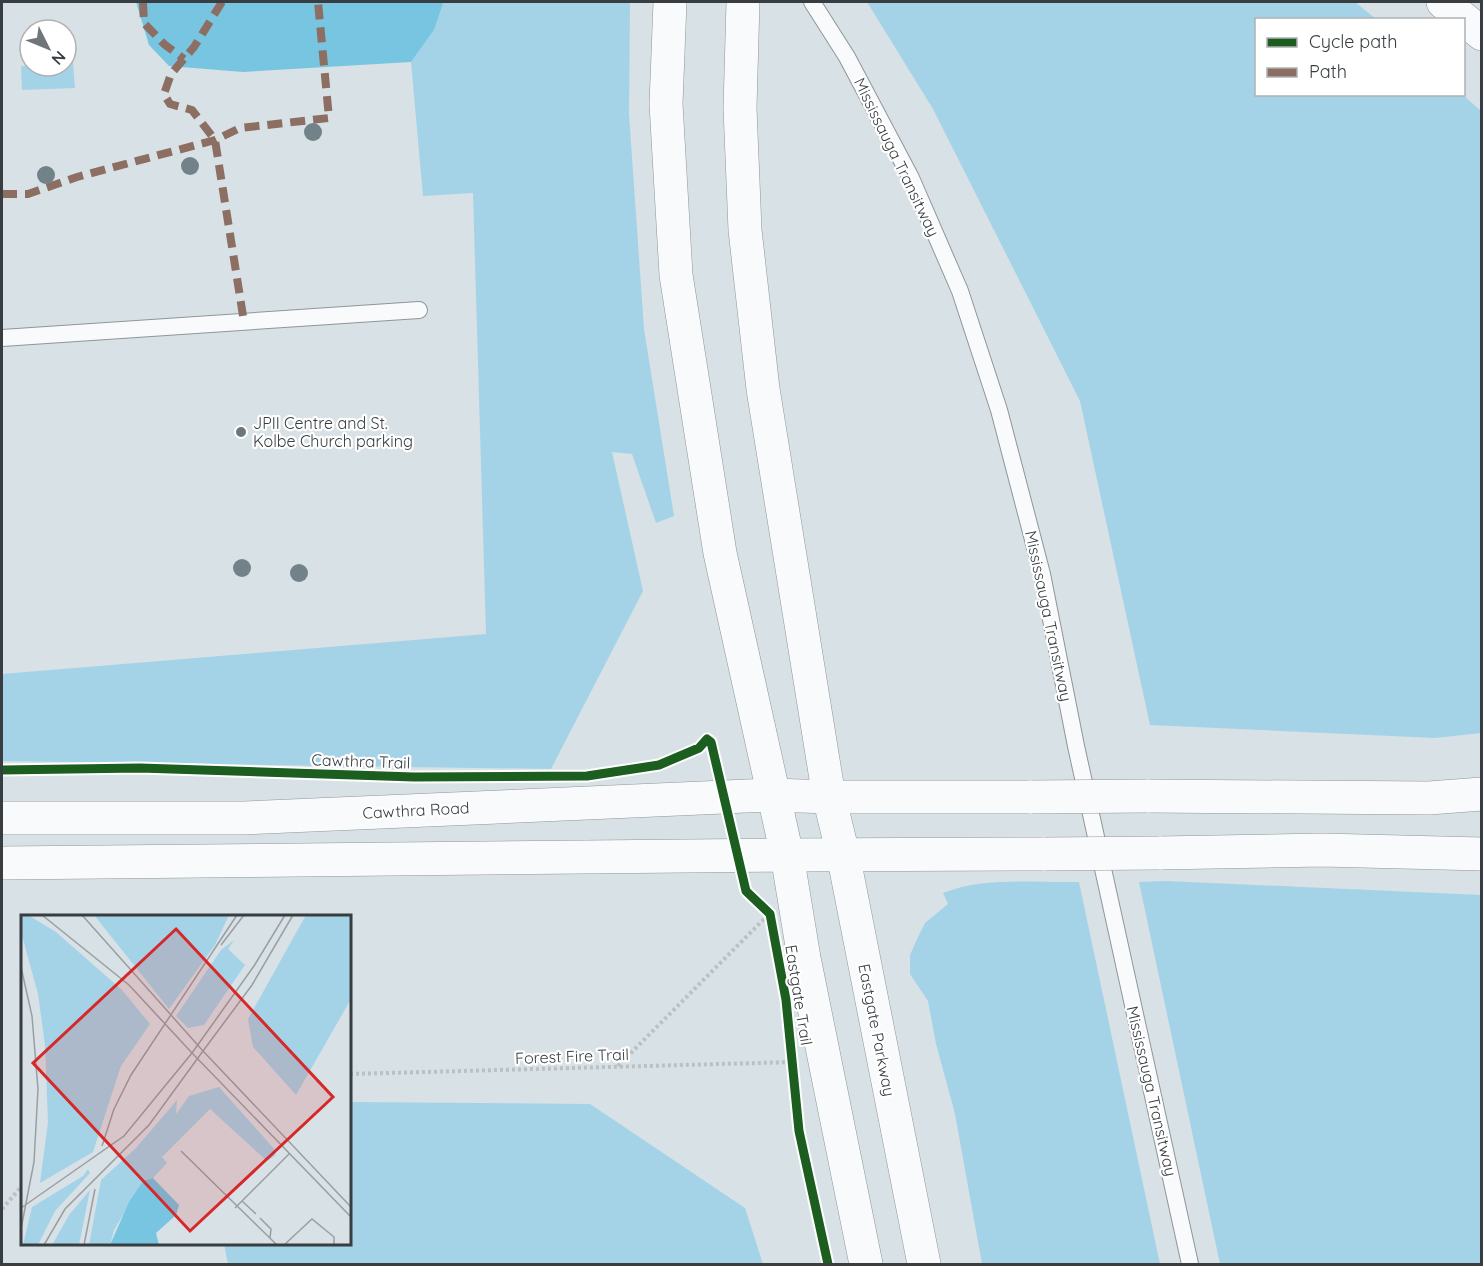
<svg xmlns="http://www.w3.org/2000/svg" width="1483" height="1266" viewBox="0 0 1483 1266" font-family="Quicksand,sans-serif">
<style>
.green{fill:#a4d3e8}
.forest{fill:#77c5e1}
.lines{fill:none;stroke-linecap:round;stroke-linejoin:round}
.lane-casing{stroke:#8f9699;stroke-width:18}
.secondary-casing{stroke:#8f9699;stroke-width:34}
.highway-casing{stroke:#8f9699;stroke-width:34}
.path{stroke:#bbc0c2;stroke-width:4;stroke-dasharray:3 3;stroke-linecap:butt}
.lane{stroke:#f9fafb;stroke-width:16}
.secondary{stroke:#f9fafb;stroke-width:33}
.highway{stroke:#f9fafb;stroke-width:33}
.highway-bridge-casing{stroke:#8f9699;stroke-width:34;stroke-linecap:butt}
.highway-bridge{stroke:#f9fafb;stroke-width:33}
.quiet{stroke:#8d6e63;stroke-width:8;stroke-dasharray:15 8;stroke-linecap:butt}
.cycleway-casing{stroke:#fff;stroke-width:13}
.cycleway{stroke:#1b5e20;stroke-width:9}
.tree{fill:#728289}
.poi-dot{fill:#6f767a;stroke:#fff;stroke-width:2}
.labels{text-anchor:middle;stroke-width:4.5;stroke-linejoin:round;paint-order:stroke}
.street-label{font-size:16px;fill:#373d40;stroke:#fff}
.poi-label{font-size:16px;fill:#373d40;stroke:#fff;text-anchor:start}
.inset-road{fill:none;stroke:#989fa3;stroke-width:1.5}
.view{fill:#d62828;fill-opacity:0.15;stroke:#d62828;stroke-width:3}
.inset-edge{fill:none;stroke:#373d40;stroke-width:3}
</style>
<rect width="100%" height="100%" fill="#d8e1e5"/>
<!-- green -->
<path class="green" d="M 442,2 L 630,2 L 629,114 L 644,329 L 674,516 L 656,523 L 632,454 L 612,452 L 643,591 L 551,769 L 2,761 L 2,674 L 486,634 L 473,193 L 423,196 L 411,62 L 434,30 Z
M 867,2 L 1355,2 L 1376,19 L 1256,20 L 1256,94 L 1463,95 L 1481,111 L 1481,733 L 1435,738 L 1150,725 L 1080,401 L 933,109 Z
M 73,63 L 75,88 L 22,90 L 21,66 L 66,66 L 66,64 Z
M 1166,881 L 1481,895 L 1481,1264 L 1220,1264 L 1139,882 Z
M 1079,882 L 1160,1264 L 982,1264 L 955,1114 L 936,1044 L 928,1001 L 910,974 L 910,955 L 917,939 L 925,923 L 948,904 L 943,893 C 985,876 1035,883 1079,882 Z
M 350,1102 L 590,1104 L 745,1208 L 763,1264 L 228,1264 L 224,1244 L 350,1244 Z"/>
<!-- forest -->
<path class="forest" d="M 136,2 L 442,2 L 443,3 L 434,30 L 411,62 L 243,72 L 169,66 L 149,45 Z"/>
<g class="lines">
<defs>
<path id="lane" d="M 812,2 L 847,57 L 911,178 L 960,291 L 999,410 L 1042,574 L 1076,746 L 1190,1264
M 2,338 L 419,310"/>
<path id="secondary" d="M 2,818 L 244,818 L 772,795 L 829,797 L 843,854 L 924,1264
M 2,863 L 787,855 L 804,958 L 866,1264"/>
<path id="highway" d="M 670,2 L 666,104 L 676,275 L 720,553 L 787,855 L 1045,854
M 743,2 L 740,108 L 745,230 L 763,389 L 829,797 L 1032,797
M 1443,2 L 1482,34
M 1147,796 L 1429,798 L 1482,794
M 1159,853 L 1322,850 L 1482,854"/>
</defs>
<!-- lane casing -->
<use href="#lane" class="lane-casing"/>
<!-- secondary casing -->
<use href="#secondary" class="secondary-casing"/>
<!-- highway casing -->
<use href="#highway" class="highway-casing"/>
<!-- path -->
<path class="path" d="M 618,1066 L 765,918
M 350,1074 L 794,1062
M 2,1209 L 22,1186"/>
<!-- lane -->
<use href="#lane" class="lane"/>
<!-- secondary -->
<use href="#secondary" class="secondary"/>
<!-- highway -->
<use href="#highway" class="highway"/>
<defs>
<path id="highway-bridge" d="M 1032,797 L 1147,796
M 1045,854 L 1159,853"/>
</defs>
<!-- highway-bridge casing -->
<use href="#highway-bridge" class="highway-bridge-casing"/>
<!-- highway-bridge -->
<use href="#highway-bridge" class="highway-bridge"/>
<!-- quiet -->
<path class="quiet" d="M 143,2 L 144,23 L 164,44 L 184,59
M 222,2 L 194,47 L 171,74 L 164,94 L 170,104 L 192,110 L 215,140 L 244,322
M 2,194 L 28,194 L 77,177 L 215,140 L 240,128 L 329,118 L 318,2"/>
<defs>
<path id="cycleway" d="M 2,770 L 140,768 L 414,777 L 587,776 L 659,765 L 699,748 L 707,739 L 711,742 L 746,891 L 770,914 L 786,1000 L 799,1131 L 828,1264"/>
</defs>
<!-- cycleway casing -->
<use href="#cycleway" class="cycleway-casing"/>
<!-- cycleway -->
<use href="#cycleway" class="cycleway"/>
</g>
<!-- trees -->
<g class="tree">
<circle cx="313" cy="132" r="9"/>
<circle cx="190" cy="166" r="9"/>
<circle cx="46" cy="175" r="9"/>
<circle cx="242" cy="568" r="9"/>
<circle cx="299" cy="573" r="9"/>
</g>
<!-- markers -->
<circle class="poi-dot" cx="241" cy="432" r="6"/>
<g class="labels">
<!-- street labels -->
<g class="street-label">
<text transform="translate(897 157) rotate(64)" y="6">Mississauga Transitway</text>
<text transform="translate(1049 616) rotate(78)" y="6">Mississauga Transitway</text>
<text transform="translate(361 761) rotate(2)" y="6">Cawthra Trail</text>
<text transform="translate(416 810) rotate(-3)" y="6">Cawthra Road</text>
<text transform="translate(799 995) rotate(81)" y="6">Eastgate Trail</text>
<text transform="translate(877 1030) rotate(79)" y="6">Eastgate Parkway</text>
<text transform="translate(572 1056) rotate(-2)" y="6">Forest Fire Trail</text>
<text transform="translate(1152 1091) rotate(77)" y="6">Mississauga Transitway</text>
</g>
<!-- poi labels -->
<g class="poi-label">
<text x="253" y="429">JPII Centre and St.<tspan x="253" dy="18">Kolbe Church parking</tspan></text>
</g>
</g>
<!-- overview -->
<g transform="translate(21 915)">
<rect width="330" height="330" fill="#d8e1e5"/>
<path d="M 0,0 L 7,0 L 35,17 L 101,75 L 129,109 L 100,151 L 72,237 L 19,268 L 27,207 L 24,130 L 17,79 L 0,17 ZM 73,0 L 208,0 L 194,30 L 148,94 ZM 285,0 L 330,0 L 330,84 L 275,180 L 232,132 L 227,104 ZM 213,25 L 207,34 L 224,50 L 183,110 L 167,113 L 155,101 L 200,35 ZM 198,172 L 255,236 L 254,241 L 246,246 L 189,194 L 141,242 L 146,248 L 132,263 L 122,266 L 93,315 L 89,330 L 68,330 L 80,265 L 115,233 L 156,185 L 155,199 L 168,181 ZM 67,254 L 69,258 L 34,296 L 17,330 L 2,330 L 11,292 L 62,261 ZM 69,275 L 58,330 L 31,330 L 48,300 Z" fill="#a4d3e8"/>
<path d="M 132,263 L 158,290 L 155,300 L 135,318 L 138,330 L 89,330 L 108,287 L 122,266 Z" fill="#77c5e1"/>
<path class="inset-road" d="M 264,0 L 233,51 L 171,138 L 330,302M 272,0 L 231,70 L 182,136 L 330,292M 200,30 L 223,0M 0,52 L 11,101 L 17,174 L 13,247 L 0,314M 0,158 L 0,204M 81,231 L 93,194 L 110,160 L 216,0M 160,236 L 256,330M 221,286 L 235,299M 0,293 L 103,221 L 171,138 L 108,70 L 21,0M 214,293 L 269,238M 239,303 L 250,314 L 249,323M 23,330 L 44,294 L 128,210 L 182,136 L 61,0M 63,330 L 74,274M 263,330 L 291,304 L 313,322 L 313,330"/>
<path class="view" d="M 155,14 L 312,182 L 169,316 L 12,148 Z"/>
<rect width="330" height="330" class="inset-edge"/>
</g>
<!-- border -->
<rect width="1483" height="1266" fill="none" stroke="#373d40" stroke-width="6"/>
<!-- legend -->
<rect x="1255" y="18" width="210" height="78" fill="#ffffff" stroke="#afb1b3" stroke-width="1.5"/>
<rect x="1267" y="38" width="30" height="9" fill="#1b5e20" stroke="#afb1b3" stroke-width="1.5"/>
<text x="1309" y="48" font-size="18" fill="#373d40">Cycle path</text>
<rect x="1267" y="68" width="30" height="9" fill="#8d6e63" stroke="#afb1b3" stroke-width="1.5"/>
<text x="1309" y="78" font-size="18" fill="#373d40">Path</text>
<!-- north arrow -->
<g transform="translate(48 48) rotate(133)"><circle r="28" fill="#ffffff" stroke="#afb1b3" stroke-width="1.5"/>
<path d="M0-4.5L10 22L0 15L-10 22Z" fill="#6f767a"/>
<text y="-9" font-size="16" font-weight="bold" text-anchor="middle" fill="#373d40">N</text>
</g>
</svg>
